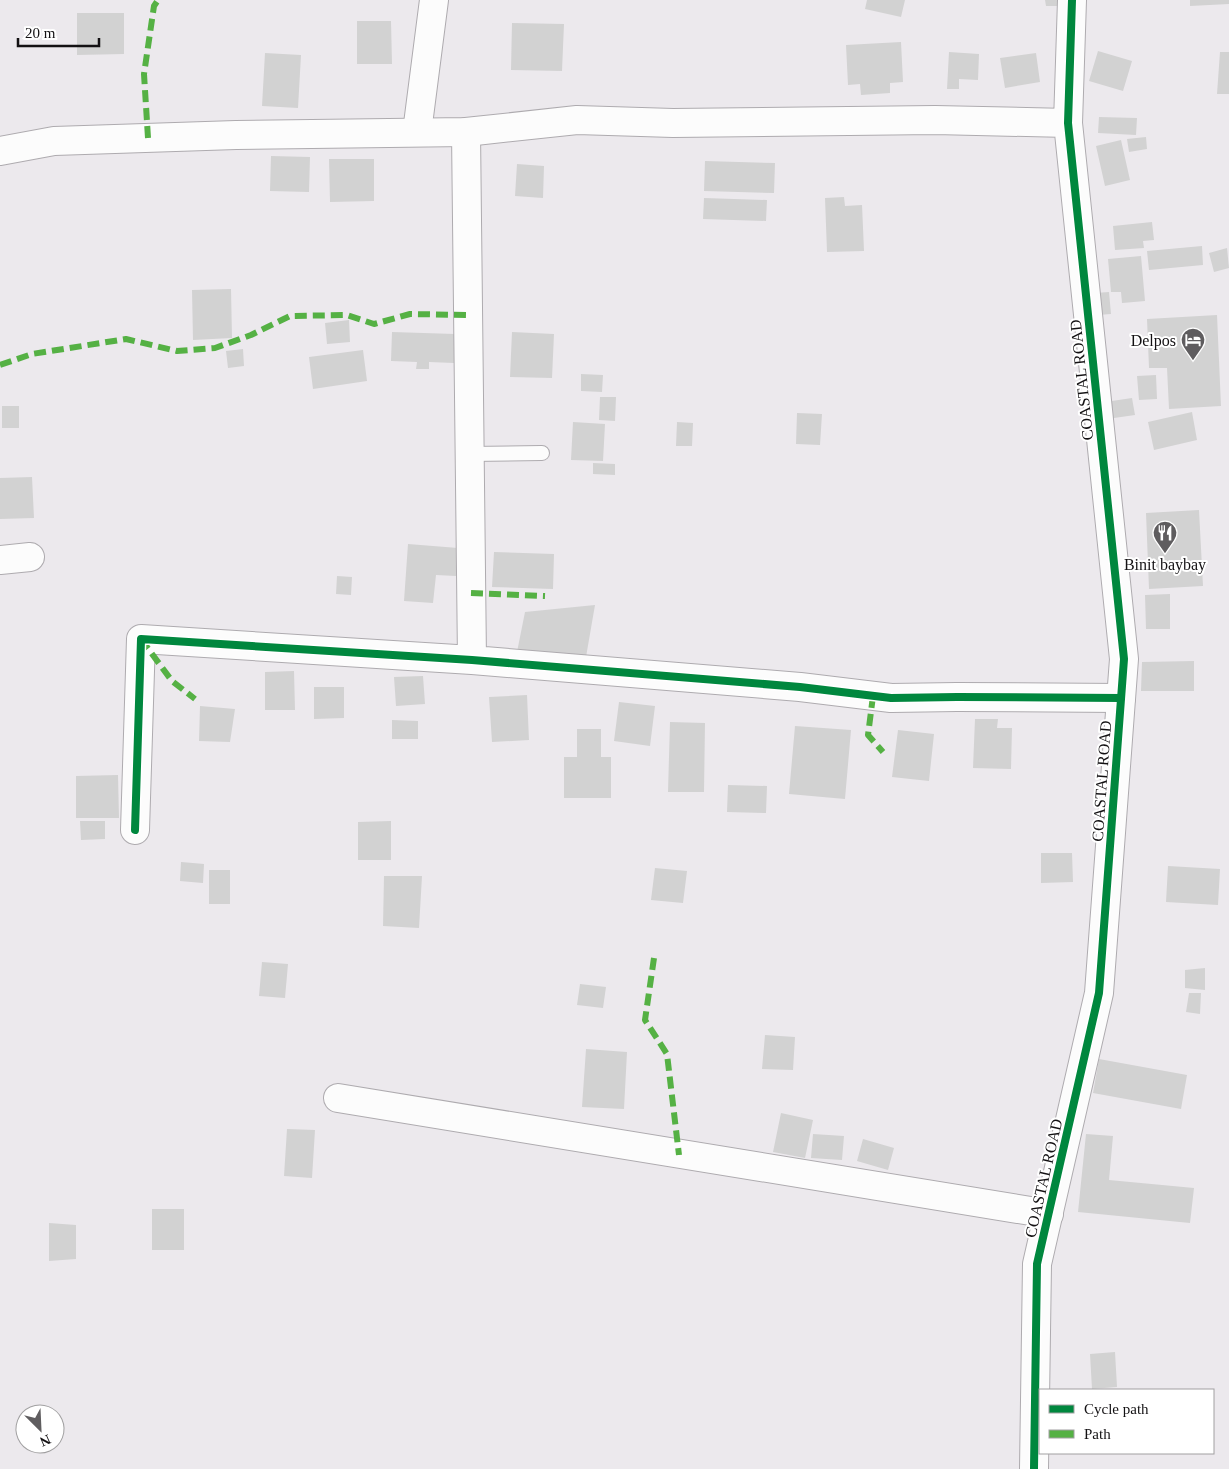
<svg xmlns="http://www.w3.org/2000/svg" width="1229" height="1469" viewBox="0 0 1229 1469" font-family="'Times New Roman',serif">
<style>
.building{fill:#d2d2d2}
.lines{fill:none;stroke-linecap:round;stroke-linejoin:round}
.service-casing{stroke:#aeabaf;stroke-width:16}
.minor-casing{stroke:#aeabaf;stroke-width:30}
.tertiary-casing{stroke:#aeabaf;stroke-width:30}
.service{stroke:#fcfcfc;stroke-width:14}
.minor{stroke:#fcfcfc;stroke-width:28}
.tertiary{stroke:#fcfcfc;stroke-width:28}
.quiet{stroke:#55b144;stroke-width:6;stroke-dasharray:12 6;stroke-linecap:butt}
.cycleway-casing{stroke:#fff;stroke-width:11}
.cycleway{stroke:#00873e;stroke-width:8}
.labels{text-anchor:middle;stroke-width:4;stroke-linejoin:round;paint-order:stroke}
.poi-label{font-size:16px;fill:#131113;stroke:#fff;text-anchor:end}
.street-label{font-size:16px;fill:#131113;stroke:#fff}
</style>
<rect width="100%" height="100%" fill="#ece9ed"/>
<!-- building -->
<path class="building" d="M 867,0 L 905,0 L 901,17 L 865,9 Z
M 1045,0 L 1059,0 L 1060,6 L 1046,6 Z
M 1190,0 L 1229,0 L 1229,4 L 1190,6 Z
M 77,13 L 124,13 L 124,54 L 77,55 Z
M 357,21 L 391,21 L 392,64 L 357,64 Z
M 512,23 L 564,24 L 562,71 L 511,70 Z
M 901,42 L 903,82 L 890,83 L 890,93 L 861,95 L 860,84 L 848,85 L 846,45 Z
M 1098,51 L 1132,61 L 1123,91 L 1089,81 Z
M 949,52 L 979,54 L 978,80 L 959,79 L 959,89 L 947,89 Z
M 1220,52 L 1229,52 L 1229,94 L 1217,94 Z
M 265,53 L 301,55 L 298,108 L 262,106 Z
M 1036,53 L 1040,82 L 1005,88 L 1000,58 Z
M 1099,117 L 1137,118 L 1136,135 L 1098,133 Z
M 1146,137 L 1147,149 L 1129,152 L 1127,139 Z
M 1121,140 L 1130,180 L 1105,186 L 1096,146 Z
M 271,156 L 310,157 L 309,192 L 270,191 Z
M 329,159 L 374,159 L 374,201 L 330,202 Z
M 705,161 L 775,163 L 774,193 L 704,191 Z
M 517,164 L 544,166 L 543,198 L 515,196 Z
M 844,197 L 845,206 L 862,205 L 864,251 L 827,252 L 825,198 Z
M 704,198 L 767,200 L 766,221 L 703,219 Z
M 1152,222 L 1154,240 L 1143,241 L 1144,248 L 1115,250 L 1113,226 Z
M 1202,246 L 1203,265 L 1149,270 L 1147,251 Z
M 1227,248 L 1229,268 L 1214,272 L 1209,253 Z
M 1141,256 L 1145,301 L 1122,303 L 1121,292 L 1111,292 L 1108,259 Z
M 231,289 L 232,338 L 193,340 L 192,290 Z
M 1109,292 L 1111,314 L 1098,315 L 1095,293 Z
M 1217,315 L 1221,406 L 1169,409 L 1167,368 L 1149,368 L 1147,319 Z
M 349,320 L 350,342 L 327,344 L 325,323 Z
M 392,332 L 455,334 L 454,363 L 429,362 L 429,369 L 416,369 L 417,362 L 391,361 Z
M 512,332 L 554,334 L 552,378 L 510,377 Z
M 243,349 L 244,366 L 228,368 L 226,351 Z
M 363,350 L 367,381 L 313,389 L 309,357 Z
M 581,374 L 603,375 L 602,392 L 581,391 Z
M 1156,375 L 1157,399 L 1139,400 L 1137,376 Z
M 600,397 L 616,397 L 615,421 L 599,420 Z
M 1132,398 L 1135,415 L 1107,419 L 1105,402 Z
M 2,406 L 19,406 L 19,428 L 2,428 Z
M 1192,412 L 1197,440 L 1154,450 L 1148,422 Z
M 797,413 L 822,414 L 820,445 L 796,444 Z
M 573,422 L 605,424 L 603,461 L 571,460 Z
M 677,422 L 693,423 L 692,446 L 676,446 Z
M 593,463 L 615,464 L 615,475 L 593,474 Z
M 32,477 L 34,518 L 0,519 L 0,478 Z
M 1199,510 L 1203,586 L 1149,589 L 1146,513 Z
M 408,544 L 458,548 L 456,576 L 436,575 L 433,603 L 404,601 Z
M 494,552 L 554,554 L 553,589 L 492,587 Z
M 337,576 L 352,577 L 351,595 L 336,594 Z
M 1170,594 L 1170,629 L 1146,629 L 1145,595 Z
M 595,605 L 586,657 L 516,657 L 525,612 Z
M 1194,661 L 1194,691 L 1141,691 L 1142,662 Z
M 294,671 L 295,710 L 265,710 L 265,672 Z
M 423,676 L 425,704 L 396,706 L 394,677 Z
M 314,687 L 344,687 L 344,718 L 314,719 Z
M 527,695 L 529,740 L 492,742 L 489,697 Z
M 619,702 L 655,706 L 650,746 L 614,741 Z
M 200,706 L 235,709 L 230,742 L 199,741 Z
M 975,719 L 998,719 L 997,728 L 1012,728 L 1011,769 L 973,768 Z
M 392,720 L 418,721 L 418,739 L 392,739 Z
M 670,722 L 705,723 L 704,792 L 668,792 Z
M 795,726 L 851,730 L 845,799 L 789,794 Z
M 577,729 L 601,729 L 601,757 L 611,757 L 611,798 L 564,798 L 564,757 L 577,757 Z
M 898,730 L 934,734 L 929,781 L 892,777 Z
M 118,775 L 119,818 L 76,818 L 76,776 Z
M 728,785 L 767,786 L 766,813 L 727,812 Z
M 80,821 L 105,821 L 105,839 L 81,840 Z
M 391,821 L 391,860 L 358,860 L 358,822 Z
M 1041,853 L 1072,853 L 1073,882 L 1041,883 Z
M 181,862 L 204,864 L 203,883 L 180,881 Z
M 1168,866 L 1220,869 L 1218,905 L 1166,902 Z
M 655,868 L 687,871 L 683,903 L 651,900 Z
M 209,870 L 230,870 L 230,904 L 209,904 Z
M 384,876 L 422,876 L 419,928 L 383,926 Z
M 262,962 L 288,964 L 285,998 L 259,996 Z
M 1205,968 L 1205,990 L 1185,988 L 1185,970 Z
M 580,984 L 606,987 L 603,1008 L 577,1005 Z
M 1189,993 L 1201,993 L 1200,1014 L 1186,1012 Z
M 765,1035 L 795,1037 L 793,1070 L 762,1069 Z
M 586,1049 L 627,1052 L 624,1109 L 582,1107 Z
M 1099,1059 L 1187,1075 L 1181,1109 L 1093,1093 Z
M 781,1113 L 813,1120 L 805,1158 L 773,1152 Z
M 287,1129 L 315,1130 L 312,1178 L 284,1176 Z
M 813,1134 L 844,1136 L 842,1160 L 811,1158 Z
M 1086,1134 L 1113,1136 L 1109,1180 L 1194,1188 L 1190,1223 L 1078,1212 Z
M 863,1139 L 894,1148 L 888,1170 L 857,1161 Z
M 152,1209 L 184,1209 L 184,1250 L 152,1250 Z
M 49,1223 L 76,1225 L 76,1259 L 49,1261 Z
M 1115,1352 L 1117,1387 L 1092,1389 L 1090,1354 Z"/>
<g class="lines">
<defs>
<path id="service" d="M 469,454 L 542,453"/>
<path id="minor" d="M 417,132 L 434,0
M 466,132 L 472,660
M 0,560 L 30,557
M 135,830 L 141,639 L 472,660 L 800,687 L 891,698 L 957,697 L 1121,698
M 338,1098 L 1049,1214"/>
<path id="tertiary" d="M 0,151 L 54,141 L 236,135 L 466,132 L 577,120 L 673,123 L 935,120 L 1068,123
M 1034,1469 L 1037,1264 L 1099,993 L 1124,659 L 1068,123 L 1072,0"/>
</defs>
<!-- service casing -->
<use href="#service" class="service-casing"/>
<!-- minor casing -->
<use href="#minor" class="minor-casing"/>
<!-- tertiary casing -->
<use href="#tertiary" class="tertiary-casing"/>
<!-- service -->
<use href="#service" class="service"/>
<!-- minor -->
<use href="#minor" class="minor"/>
<!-- tertiary -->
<use href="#tertiary" class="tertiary"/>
<!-- quiet -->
<path class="quiet" d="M 148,138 L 144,74 L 154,6 L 158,0
M 0,365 L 32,354 L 126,339 L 177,351 L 215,348 L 251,335 L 290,316 L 347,315 L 374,324 L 410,314 L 467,315
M 471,593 L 545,596
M 141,639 L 172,681 L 195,699
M 873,696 L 868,735 L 883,752
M 654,958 L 645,1020 L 667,1054 L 679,1155"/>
<defs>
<path id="cycleway" d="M 135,830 L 141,639 L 472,660 L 800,687 L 891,698 L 957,697 L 1121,698
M 1034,1469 L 1037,1264 L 1099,993 L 1124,659 L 1068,123 L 1072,0"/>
</defs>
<!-- cycleway casing -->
<use href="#cycleway" class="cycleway-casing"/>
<!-- cycleway -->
<use href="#cycleway" class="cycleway"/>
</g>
<!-- icons -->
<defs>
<symbol id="hotel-pin" viewBox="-11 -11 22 30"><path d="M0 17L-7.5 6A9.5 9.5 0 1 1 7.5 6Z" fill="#5f5d5f" stroke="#fff"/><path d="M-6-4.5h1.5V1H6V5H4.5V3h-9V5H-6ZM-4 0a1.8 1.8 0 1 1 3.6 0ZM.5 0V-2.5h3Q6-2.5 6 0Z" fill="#fff"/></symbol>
<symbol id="restaurant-pin" viewBox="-11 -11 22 30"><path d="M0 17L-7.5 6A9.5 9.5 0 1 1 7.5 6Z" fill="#5f5d5f" stroke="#fff"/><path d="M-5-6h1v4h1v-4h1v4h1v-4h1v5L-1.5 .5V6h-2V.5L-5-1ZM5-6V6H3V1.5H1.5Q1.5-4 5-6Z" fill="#fff"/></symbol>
</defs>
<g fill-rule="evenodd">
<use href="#hotel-pin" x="1179" y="326" width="28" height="38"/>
<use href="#restaurant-pin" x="1151" y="519" width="28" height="38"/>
</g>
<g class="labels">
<!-- poi labels -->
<g class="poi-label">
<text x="1176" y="346">Delpos</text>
<text x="1165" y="570" text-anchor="middle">Binit baybay</text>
</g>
<!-- street labels -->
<g class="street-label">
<text transform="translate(1081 380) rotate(-96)" y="6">COASTAL ROAD</text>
<text transform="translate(1101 781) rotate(-86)" y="6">COASTAL ROAD</text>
<text transform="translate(1043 1178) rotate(-77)" y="6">COASTAL ROAD</text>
</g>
</g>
<!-- legend -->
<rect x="1039" y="1389" width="175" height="65" fill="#ffffff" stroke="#a1a0a1"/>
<rect x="1049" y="1405" width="25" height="8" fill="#00873e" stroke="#a1a0a1"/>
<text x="1084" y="1414" font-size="15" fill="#131113">Cycle path</text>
<rect x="1049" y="1430" width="25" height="8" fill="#55b144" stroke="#a1a0a1"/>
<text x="1084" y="1439" font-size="15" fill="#131113">Path</text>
<!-- north arrow -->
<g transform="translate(40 1429) rotate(156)"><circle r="24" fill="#ffffff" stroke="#a1a0a1"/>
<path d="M0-4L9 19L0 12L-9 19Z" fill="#5f5d5f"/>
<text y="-8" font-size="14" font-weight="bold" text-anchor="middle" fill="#131113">N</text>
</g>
<!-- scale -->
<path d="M18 38v8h81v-8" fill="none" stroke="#131113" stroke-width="2.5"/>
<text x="25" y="38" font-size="15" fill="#131113" stroke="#ffffff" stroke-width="4" paint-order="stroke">20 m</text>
</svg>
